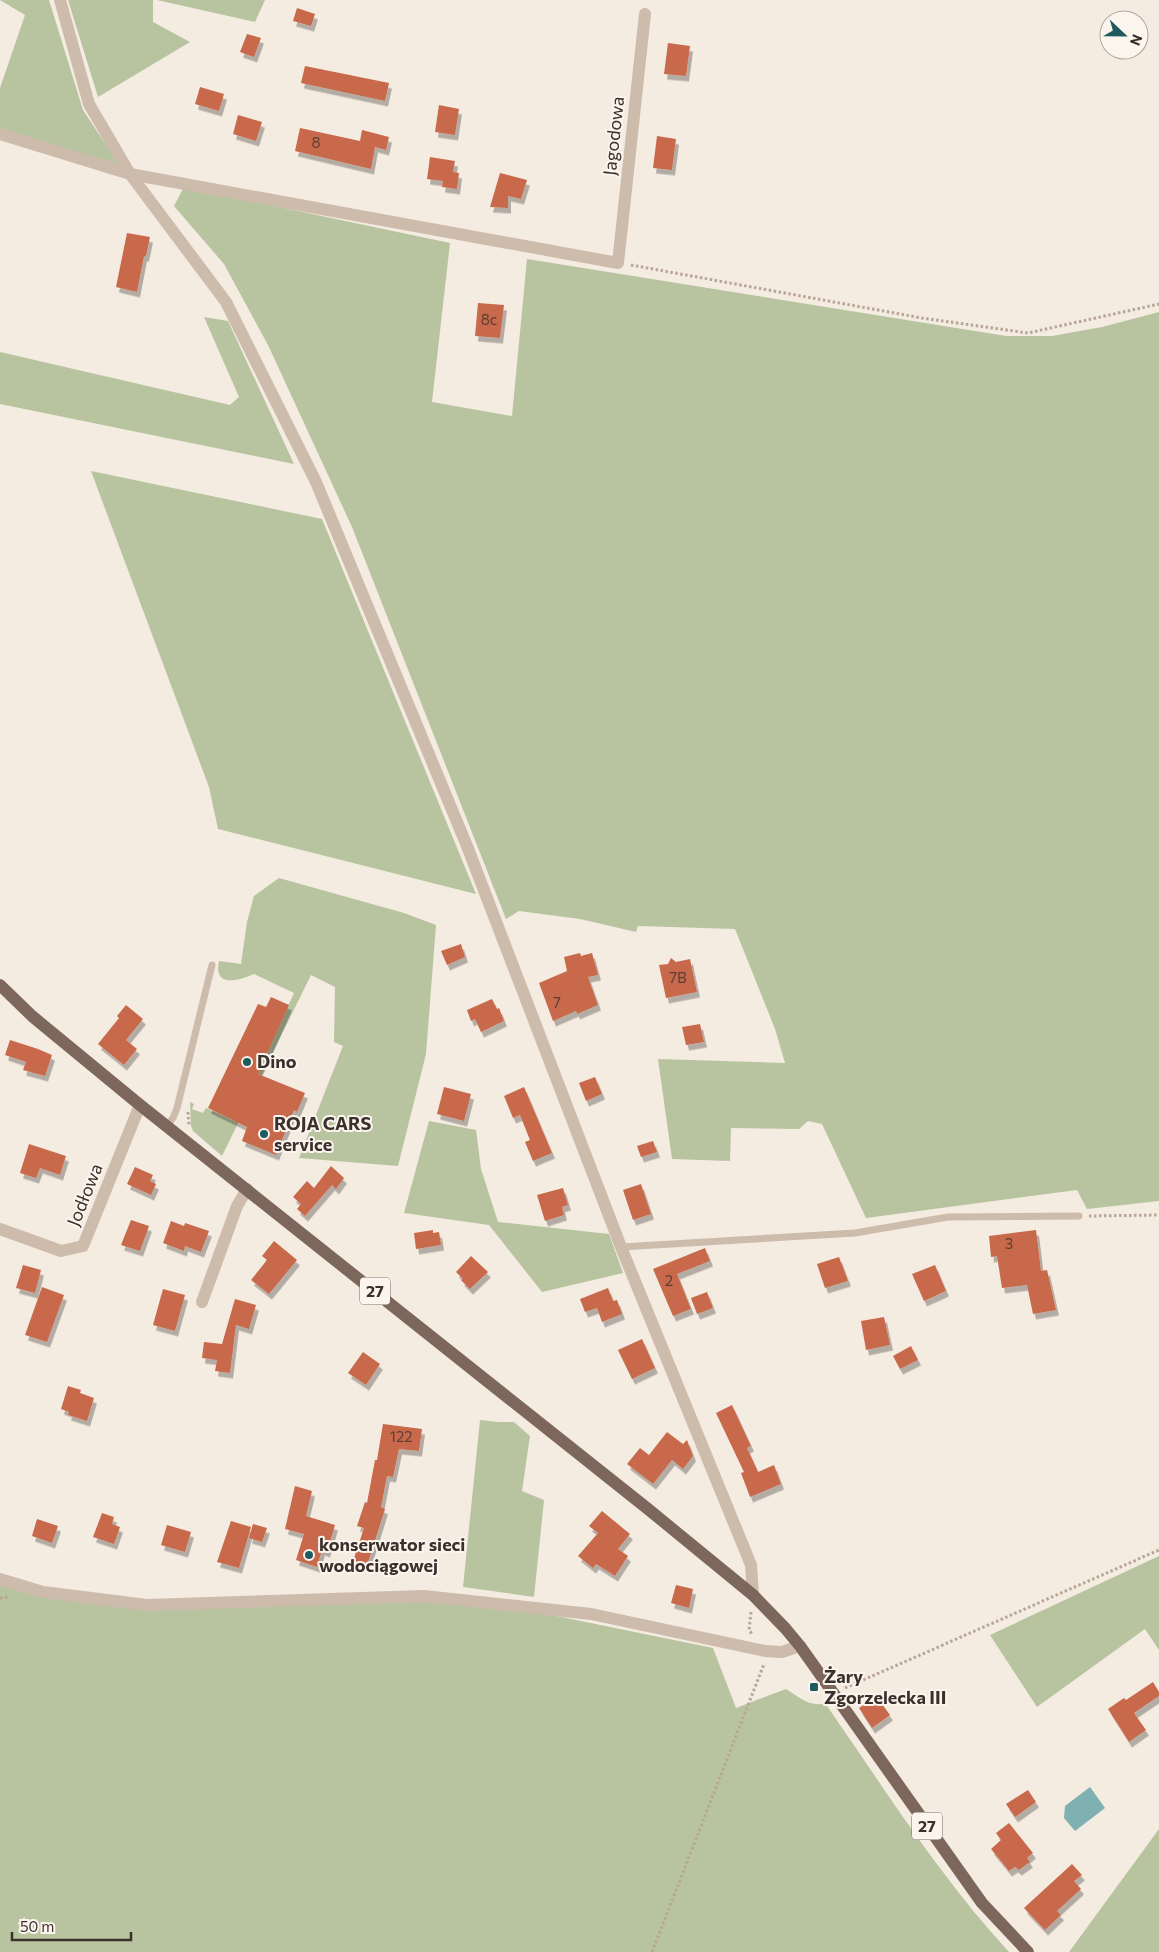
<svg xmlns="http://www.w3.org/2000/svg" width="1159" height="1952" viewBox="0 0 1159 1952" font-family="Commissioner,sans-serif">
<style>
.green{fill:#b8c4a0}
.water{fill:#7fb0b2}
.building{fill:#c8694b;filter:url(#shadow)}
.lines{fill:none;stroke-linecap:round;stroke-linejoin:round}
.path{stroke:#b9a596;stroke-width:3;stroke-dasharray:2.5 2.5;stroke-linecap:butt}
.service{stroke:#cdbbac;stroke-width:7}
.minor{stroke:#cdbbac;stroke-width:12}
.primary{stroke:#7d675c;stroke-width:12}
.poi-dot{fill:#1f5a5e;stroke:#fbf5ee;stroke-width:2}
.labels{text-anchor:middle;stroke-width:4;stroke-linejoin:round;paint-order:stroke}
.number-label{font-size:15px;fill:#5e3e33}
.shield{fill:#fbf5ee;stroke:#756b66;stroke-width:1}
.shield-label{font-size:16px;font-weight:bold;fill:#3b302b}
.street-label{font-size:18px;fill:#3b302b;stroke:#fbf5ee}
.poi-label{font-size:18px;font-weight:bold;fill:#3b302b;stroke:#fbf5ee;text-anchor:start}
</style>
<defs>
<filter id="shadow"><feDropShadow dx="3" dy="5.5" stdDeviation="0" flood-color="#0004"/></filter>
</defs>
<rect width="100%" height="100%" fill="#f4ebe1"/>
<!-- green -->
<path class="green" d="M 0,0 L 49,0 L 83,110 L 126,175 L 0,128 L 0,88 L 25,15 Z
M 68,0 L 153,0 L 153,22 L 190,42 L 98,97 Z
M 157,0 L 265,0 L 255,22 Z
M 184,187 L 450,243 L 432,402 L 512,416 L 527,259 L 1006,336 L 1052,336 L 1102,327 L 1159,312 L 1159,1201 L 1087,1209 L 1077,1190 L 866,1218 L 822,1124 L 808,1121 L 799,1129 L 731,1128 L 730,1161 L 672,1159 L 658,1059 L 785,1063 L 775,1029 L 735,929 L 638,926 L 636,932 L 580,919 L 519,911 L 506,919 L 352,527 L 268,345 L 224,264 L 174,206 Z
M 204,317 L 228,321 L 294,464 L 0,404 L 0,352 L 230,405 L 239,397 Z
M 91,471 L 322,519 L 476,894 L 218,829 L 209,787 Z
M 279,878 L 404,913 L 436,925 L 426,1054 L 398,1166 L 299,1158 L 343,1046 L 334,1042 L 335,987 L 311,975 L 222,1156 L 193,1131 L 191,1126 L 190,1102 L 194,1104 L 192,1109 L 203,1113 L 206,1108 L 235,1121 L 294,993 L 254,974 C 240,980 213,989 219,961 L 241,964 L 247,922 L 254,896 Z
M 429,1121 L 476,1130 L 481,1169 L 498,1222 L 609,1234 L 623,1273 L 542,1292 L 489,1225 L 404,1213 Z
M 480,1420 L 498,1422 L 514,1422 L 530,1436 L 522,1491 L 544,1500 L 534,1597 L 463,1587 Z
M 1159,1556 L 1159,1650 L 1145,1629 L 1037,1707 L 990,1635 Z
M 0,1580 L 83,1601 L 367,1596 L 522,1609 L 713,1648 L 736,1708 L 786,1689 C 797,1696 811,1708 825,1703 C 884,1788 939,1876 1009,1952 L 0,1952 Z
M 1159,1829 L 1159,1952 L 1069,1952 Z"/>
<!-- water -->
<path class="water" d="M 1090,1787 L 1105,1808 L 1075,1831 L 1064,1818 L 1065,1806 Z"/>
<!-- building -->
<path class="building" d="M 297,8 L 315,14 L 311,26 L 293,21 Z
M 247,34 L 261,38 L 254,57 L 240,52 Z
M 668,43 L 690,46 L 686,76 L 664,74 Z
M 305,66 L 389,83 L 385,101 L 301,83 Z
M 200,87 L 224,94 L 219,111 L 195,104 Z
M 439,105 L 459,109 L 455,135 L 435,132 Z
M 238,115 L 262,122 L 256,141 L 233,134 Z
M 300,128 L 360,141 L 362,130 L 389,137 L 386,150 L 375,147 L 371,169 L 295,151 Z
M 657,136 L 676,139 L 672,170 L 653,168 Z
M 430,157 L 455,161 L 453,172 L 459,173 L 457,189 L 442,187 L 443,181 L 427,179 Z
M 500,173 L 527,180 L 521,199 L 508,196 L 508,208 L 490,207 Z
M 127,233 L 150,237 L 146,256 L 144,256 L 137,292 L 116,287 Z
M 478,303 L 504,305 L 500,338 L 475,336 Z
M 461,944 L 465,957 L 447,965 L 441,951 Z
M 580,953 L 581,956 L 592,953 L 598,975 L 588,977 L 598,1005 L 577,1014 L 576,1011 L 553,1021 L 539,983 L 567,971 L 564,957 Z
M 671,958 L 676,962 L 690,959 L 697,992 L 666,998 L 659,965 L 668,964 Z
M 271,997 L 289,1005 L 258,1074 L 305,1093 L 297,1112 L 294,1110 L 276,1155 L 242,1141 L 247,1127 L 208,1108 L 258,1004 L 266,1007 Z
M 492,999 L 497,1009 L 499,1008 L 504,1021 L 481,1032 L 475,1019 L 471,1021 L 467,1010 Z
M 126,1005 L 143,1019 L 126,1040 L 137,1049 L 124,1065 L 98,1044 L 119,1018 L 117,1016 Z
M 700,1024 L 704,1042 L 686,1045 L 682,1027 Z
M 10,1040 L 38,1049 L 52,1055 L 45,1076 L 23,1070 L 26,1062 L 5,1055 Z
M 595,1077 L 602,1094 L 586,1101 L 579,1083 Z
M 444,1087 L 471,1094 L 464,1121 L 437,1114 Z
M 524,1087 L 552,1153 L 533,1161 L 525,1142 L 530,1140 L 520,1115 L 513,1118 L 504,1096 Z
M 653,1141 L 657,1152 L 641,1157 L 637,1146 Z
M 29,1144 L 66,1156 L 60,1175 L 40,1168 L 36,1178 L 20,1173 Z
M 331,1166 L 344,1178 L 336,1189 L 332,1185 L 305,1216 L 297,1209 L 301,1204 L 293,1197 L 307,1181 L 314,1188 Z
M 135,1167 L 153,1175 L 150,1181 L 156,1184 L 151,1195 L 127,1184 Z
M 641,1184 L 651,1214 L 633,1220 L 623,1190 Z
M 563,1188 L 568,1205 L 562,1207 L 564,1215 L 545,1221 L 537,1195 Z
M 131,1220 L 149,1226 L 140,1251 L 121,1245 Z
M 171,1221 L 184,1226 L 185,1223 L 209,1231 L 201,1252 L 185,1246 L 184,1251 L 163,1243 Z
M 433,1230 L 433,1233 L 439,1232 L 441,1245 L 416,1249 L 414,1233 Z
M 1036,1230 L 1041,1271 L 1047,1270 L 1056,1310 L 1033,1314 L 1027,1285 L 1002,1288 L 997,1256 L 991,1257 L 989,1236 Z
M 274,1241 L 297,1260 L 269,1294 L 251,1280 L 267,1260 L 262,1256 Z
M 705,1248 L 710,1261 L 677,1274 L 691,1309 L 673,1316 L 653,1269 Z
M 471,1256 L 488,1272 L 470,1289 L 461,1280 L 463,1279 L 456,1272 Z
M 839,1257 L 848,1281 L 825,1288 L 817,1264 Z
M 23,1265 L 41,1270 L 35,1293 L 16,1288 Z
M 935,1265 L 946,1291 L 924,1301 L 912,1274 Z
M 42,1287 L 64,1295 L 47,1342 L 25,1335 Z
M 608,1288 L 613,1301 L 617,1300 L 622,1314 L 602,1322 L 597,1308 L 585,1312 L 580,1299 Z
M 163,1289 L 185,1295 L 175,1331 L 153,1325 Z
M 707,1292 L 713,1308 L 697,1314 L 691,1298 Z
M 235,1299 L 256,1305 L 249,1329 L 236,1325 L 230,1373 L 215,1371 L 217,1360 L 202,1358 L 204,1342 L 222,1344 Z
M 884,1317 L 890,1345 L 866,1350 L 861,1321 Z
M 642,1339 L 655,1368 L 632,1379 L 618,1350 Z
M 911,1346 L 918,1360 L 900,1369 L 893,1356 Z
M 363,1352 L 380,1364 L 366,1385 L 348,1373 Z
M 68,1386 L 81,1390 L 80,1393 L 94,1398 L 87,1421 L 68,1415 L 69,1412 L 61,1409 Z
M 732,1405 L 751,1446 L 747,1448 L 758,1472 L 774,1465 L 781,1484 L 750,1497 L 741,1473 L 744,1472 L 716,1413 Z
M 383,1424 L 422,1429 L 419,1451 L 399,1449 L 393,1477 L 387,1476 L 381,1507 L 385,1509 L 367,1566 L 353,1561 L 364,1528 L 357,1526 L 365,1502 L 367,1503 L 375,1460 L 377,1460 Z
M 667,1432 L 683,1444 L 687,1440 L 693,1456 L 683,1469 L 672,1460 L 653,1484 L 627,1464 L 640,1448 L 649,1455 Z
M 295,1486 L 312,1491 L 306,1516 L 335,1525 L 327,1552 L 322,1550 L 317,1567 L 296,1560 L 304,1534 L 285,1529 Z
M 602,1511 L 630,1534 L 618,1549 L 628,1556 L 615,1576 L 596,1564 L 593,1568 L 578,1556 L 598,1533 L 589,1526 Z
M 102,1513 L 114,1517 L 112,1524 L 120,1527 L 114,1544 L 93,1537 Z
M 37,1519 L 58,1526 L 52,1543 L 32,1536 Z
M 231,1521 L 251,1527 L 239,1568 L 217,1562 Z
M 253,1524 L 267,1528 L 262,1542 L 249,1538 Z
M 167,1525 L 191,1532 L 185,1552 L 161,1545 Z
M 676,1585 L 693,1589 L 689,1608 L 671,1603 Z
M 1153,1682 L 1159,1692 L 1159,1696 L 1134,1713 L 1146,1730 L 1129,1742 L 1108,1709 L 1124,1698 L 1126,1700 Z
M 876,1696 L 890,1715 L 872,1728 L 859,1708 Z
M 1028,1790 L 1036,1802 L 1015,1817 L 1006,1804 Z
M 1009,1823 L 1033,1853 L 1027,1858 L 1030,1862 L 1019,1870 L 1015,1867 L 1009,1871 L 991,1849 L 1001,1840 L 996,1833 Z
M 1072,1864 L 1082,1875 L 1074,1881 L 1081,1889 L 1057,1911 L 1061,1915 L 1045,1930 L 1024,1908 Z"/>
<g class="lines">
<!-- path -->
<path class="path" d="M 631,265 L 922,318 L 1028,333 L 1159,304
M 188,1112 L 189,1126
M 1089,1216 L 1159,1215
M 0,1598 L 9,1597
M 751,1612 L 749,1630 L 752,1634
M 845,1688 L 1159,1550
M 652,1952 L 764,1664"/>
<!-- service -->
<path class="service" d="M 167,1126 L 173,1118 L 177,1108 L 212,965
M 621,1247 L 855,1233 L 948,1217 L 1079,1216"/>
<!-- minor -->
<path class="minor" d="M 60,0 L 89,104 L 130,174 L 226,302 L 316,482 L 467,846 L 621,1247 L 751,1565 L 753,1595
M 0,134 L 130,174 L 618,263 L 645,14
M 0,1229 L 61,1251 L 83,1246 L 140,1105
M 202,1302 L 237,1206 L 247,1189
M 0,1579 L 43,1592 L 147,1605 L 424,1596 L 591,1614 L 765,1651 L 782,1652 L 800,1646"/>
<!-- primary -->
<path class="primary" d="M 0,985 L 32,1016 L 140,1105 L 648,1509 L 753,1595 L 785,1628 L 800,1646 L 982,1903 L 1028,1952"/>
</g>
<!-- markers -->
<g class="poi-dot">
<circle cx="247" cy="1062" r="5"/>
<circle cx="264" cy="1134" r="5"/>
<circle cx="309" cy="1555" r="5"/>
<rect x="809" y="1682" width="10" height="10" rx="2.5"/>
</g>
<g class="labels">
<!-- number labels -->
<g class="number-label">
<text x="316" y="148">8</text>
<text x="489" y="325">8c</text>
<text x="678" y="983">7B</text>
<text x="557" y="1008">7</text>
<text x="1009" y="1249">3</text>
<text x="669" y="1286">2</text>
<text x="401" y="1442">122</text>
</g>
<!-- shield labels -->
<g class="shield">
<rect x="360" y="1277.5" width="30" height="27" rx="4"/>
<rect x="912" y="1812.5" width="30" height="27" rx="4"/>
</g>
<g class="shield-label">
<text x="375" y="1297">27</text>
<text x="927" y="1832">27</text>
</g>
<!-- street labels -->
<g class="street-label">
<text transform="translate(614 136) rotate(-84)" y="6">Jagodowa</text>
<text transform="translate(85 1195) rotate(-68)" y="6">Jodłowa</text>
</g>
<!-- poi labels -->
<g class="poi-label">
<text x="257" y="1068">Dino</text>
<text x="274" y="1130">ROJA CARS<tspan x="274" dy="21">service</tspan></text>
<text x="319" y="1551">konserwator sieci<tspan x="319" dy="21">wodociągowej</tspan></text>
<text x="824" y="1683">Żary<tspan x="824" dy="21">Zgorzelecka III</tspan></text>
</g>
</g>
<!-- north arrow -->
<g transform="translate(1124 35) rotate(112)"><circle r="24" fill="#fbf5ee" stroke="#aea6a0"/>
<path d="M0-4L9 19L0 12L-9 19Z" fill="#1f5a5e"/>
<text y="-8" font-size="14" font-weight="bold" text-anchor="middle" fill="#3b302b">N</text>
</g>
<!-- scale -->
<path d="M12 1932v8h119v-8" fill="none" stroke="#3b302b" stroke-width="2.5"/>
<text x="20" y="1932" font-size="15" fill="#3b302b" stroke="#fbf5ee" stroke-width="4" paint-order="stroke">50 m</text>
</svg>
